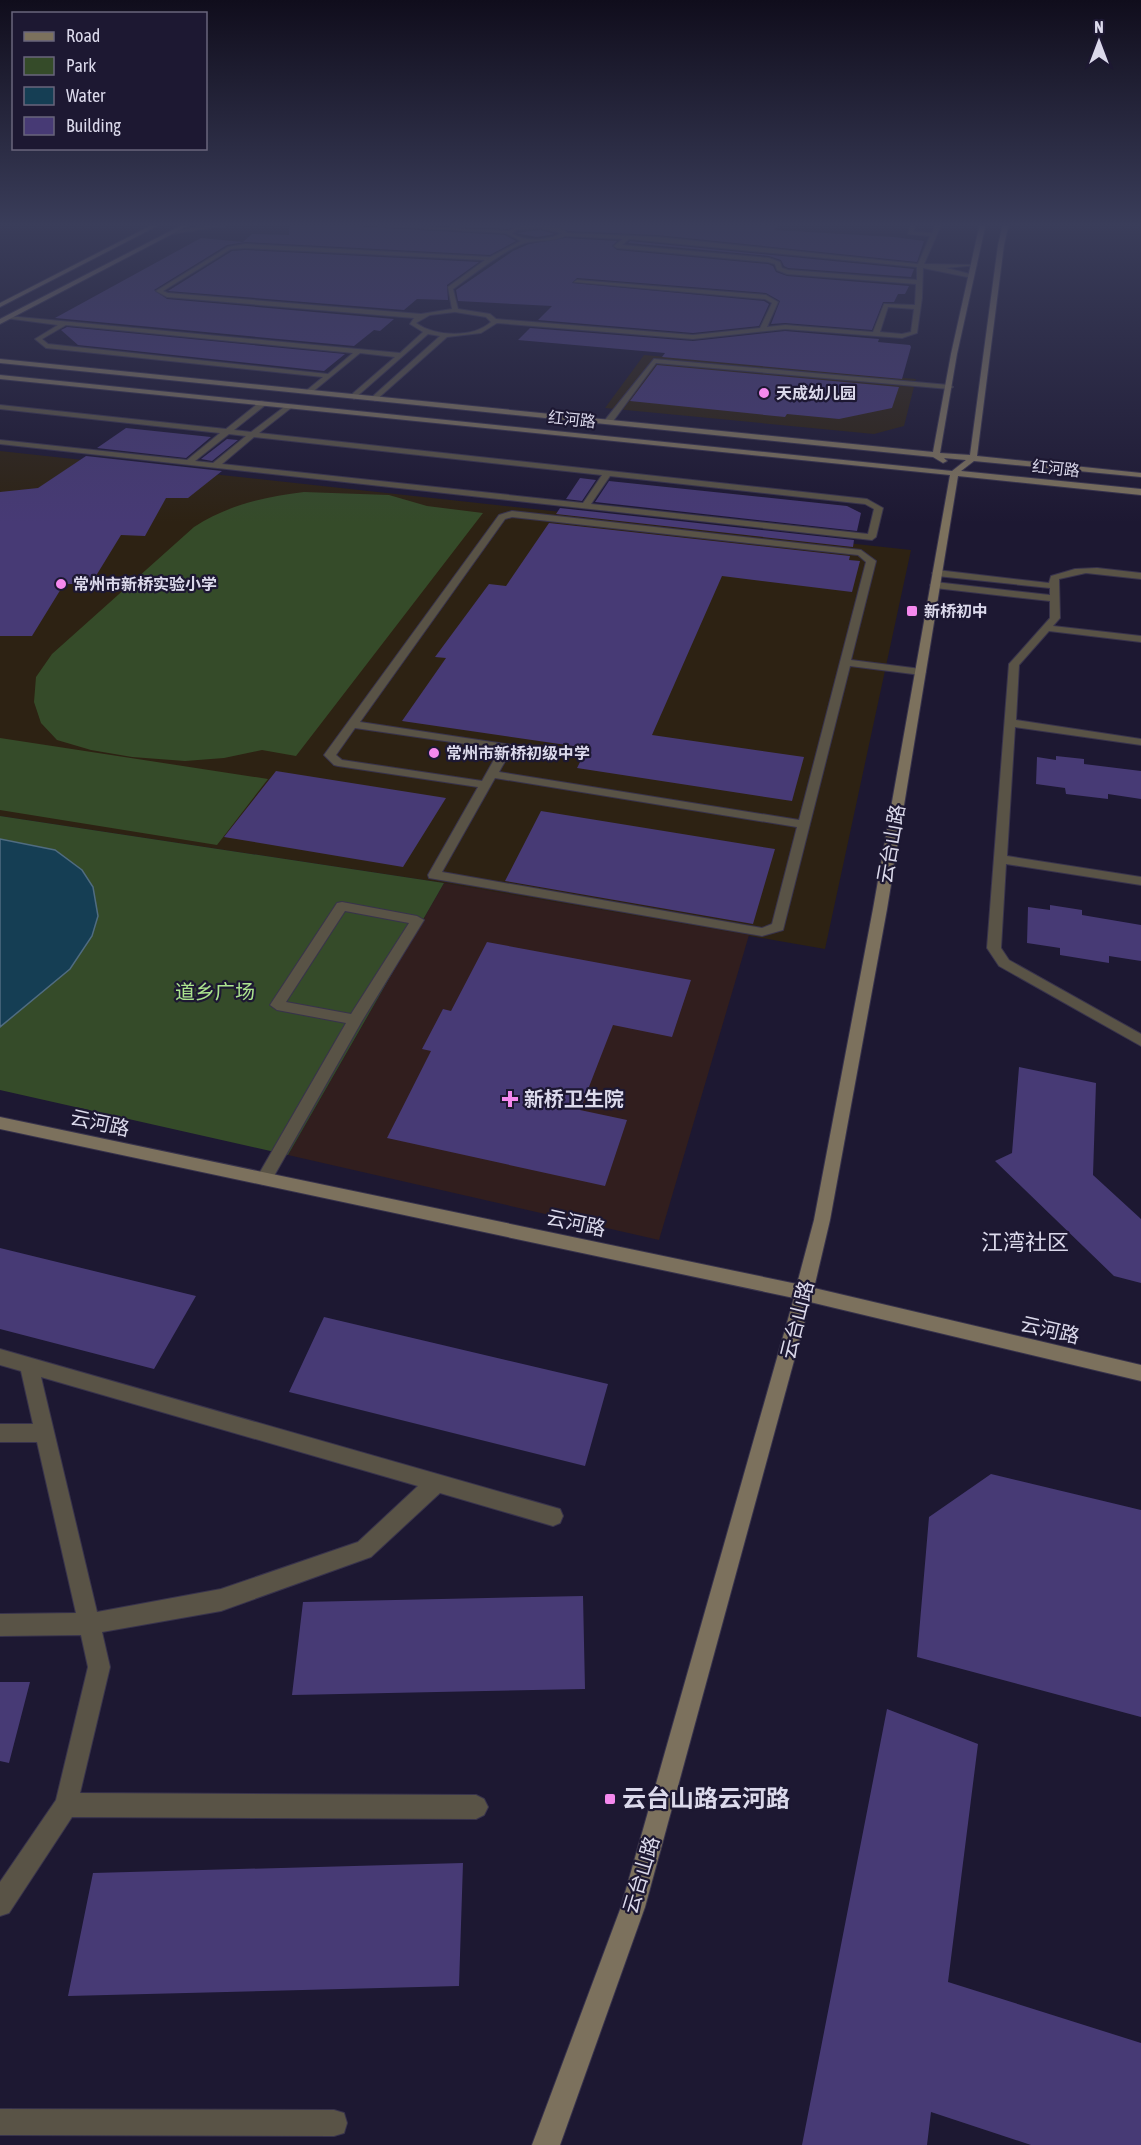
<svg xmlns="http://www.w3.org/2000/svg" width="1141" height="2145" viewBox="0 0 1141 2145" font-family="'Asap Condensed','Noto Sans SC',sans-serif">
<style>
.education{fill:#2d2213}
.medical{fill:#311e1e}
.green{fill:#354b29}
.water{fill:#153e54;stroke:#506c81;stroke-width:1.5}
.building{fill:#473a75}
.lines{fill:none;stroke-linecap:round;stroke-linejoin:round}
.lane-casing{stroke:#38334c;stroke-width:2}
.secondary-casing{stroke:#38334c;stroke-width:2}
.lane{fill:#595346;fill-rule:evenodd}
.secondary{fill:#7c715d;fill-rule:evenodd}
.poi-dot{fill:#f589ee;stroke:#1d1832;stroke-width:2}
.labels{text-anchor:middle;stroke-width:4.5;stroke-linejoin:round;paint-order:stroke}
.far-poi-label{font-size:16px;font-weight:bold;fill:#dbd9eb;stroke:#1d1832;text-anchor:start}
.far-street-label{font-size:16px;fill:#dbd9eb;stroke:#1d1832}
.street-label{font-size:20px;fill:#dbd9eb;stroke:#1d1832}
.park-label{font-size:20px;fill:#ace48e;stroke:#1d1832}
.poi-label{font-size:20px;font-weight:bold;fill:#dbd9eb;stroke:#1d1832;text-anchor:start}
.quarter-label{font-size:22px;fill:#dbd9eb;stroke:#1d1832}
.near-poi-label{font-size:24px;font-weight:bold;fill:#dbd9eb;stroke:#1d1832;text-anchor:start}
</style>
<rect width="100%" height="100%" fill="#1d1832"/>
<!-- education -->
<path class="education" d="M 644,355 L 916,379 L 904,426 L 874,434 L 605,408 Z
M 0,451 L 911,550 L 825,949 L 444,883 L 0,816 Z"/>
<!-- medical -->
<path class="medical" d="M 444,883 L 749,935 L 659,1240 L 288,1155 Z"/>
<!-- green -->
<path class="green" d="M 304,492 L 389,495 L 427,506 L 483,513 L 296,756 L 262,750 L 224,758 L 185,761 L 132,757 L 91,750 L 57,740 L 41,723 L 34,702 L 36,677 L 52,654 L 194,527 C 228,505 263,497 304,492 Z
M 0,738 L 268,779 L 217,845 L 0,810 Z
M 0,816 L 444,883 L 288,1155 L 0,1090 Z"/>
<!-- water -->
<path class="water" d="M 0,839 L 55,850 L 82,870 L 93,887 L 98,916 L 92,936 L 70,969 L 0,1027 Z"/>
<!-- building -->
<path class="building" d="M 289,223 L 331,223 L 333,225 L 505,235 L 516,241 L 490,255 L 245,242 L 227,245 L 154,290 L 167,299 L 394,319 L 380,331 L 374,330 L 354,346 L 55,318 L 201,238 L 243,242 L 252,234 L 289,235 Z
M 384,223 L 523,223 L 508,229 Z
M 549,223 L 756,223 L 778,225 L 775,230 L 894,237 L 924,241 L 917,262 L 657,235 L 568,231 Z
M 540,230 L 555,234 L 537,237 L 516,233 Z
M 565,238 L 617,241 L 612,246 L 617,250 L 768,264 L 773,266 L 776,272 L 787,276 L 909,286 L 905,294 L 898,294 L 894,302 L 883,302 L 872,330 L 785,323 L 771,324 L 780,301 L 766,293 L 577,278 L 572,283 L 764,301 L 769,304 L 759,326 L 693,333 L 538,320 L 552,306 L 458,301 L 456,290 L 513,251 L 529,244 Z
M 630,241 L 914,269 L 911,277 L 788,268 L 784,266 L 781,260 L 769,256 L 628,243 Z
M 245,250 L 479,262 L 447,285 L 448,300 L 417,299 L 404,310 L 168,291 L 232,251 Z
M 67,327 L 345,354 L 324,371 L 78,345 L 61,330 Z
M 530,328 L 693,341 L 785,331 L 879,339 L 878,342 L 910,345 L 911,347 L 902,379 L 662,357 L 665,353 L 518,340 Z
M 657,365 L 899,387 L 892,408 L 839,419 L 787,414 L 785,417 L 630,401 Z
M 126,428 L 211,437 L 186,458 L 97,448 Z
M 227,439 L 238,440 L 212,461 L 201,459 Z
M 86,456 L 222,471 L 188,498 L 166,498 L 145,536 L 121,535 L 91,584 L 64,584 L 32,636 L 0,636 L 0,492 L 38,488 Z
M 580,478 L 596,480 L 582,501 L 566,499 Z
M 609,481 L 847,506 L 861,513 L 857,531 L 595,502 Z
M 560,508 L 854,540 L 853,547 L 556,514 Z
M 549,523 L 850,556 L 849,560 L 860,561 L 852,592 L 722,576 L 652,735 L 804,757 L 792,801 L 577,768 L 587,748 L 402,721 L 446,658 L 435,657 L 489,584 L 506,586 Z
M 1056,756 L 1084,759 L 1084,764 L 1141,771 L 1141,799 L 1108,794 L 1108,799 L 1066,794 L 1065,788 L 1036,784 L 1037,757 L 1056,760 Z
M 276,771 L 446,798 L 403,867 L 224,837 Z
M 541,811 L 775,849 L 753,924 L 505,881 Z
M 1050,905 L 1082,910 L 1082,915 L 1141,925 L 1141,961 L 1109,956 L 1109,963 L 1060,955 L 1060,948 L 1027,943 L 1028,907 L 1050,910 Z
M 487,942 L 691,980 L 672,1037 L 613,1025 L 580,1110 L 627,1120 L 605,1186 L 387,1138 L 431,1051 L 422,1049 L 443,1009 L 451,1011 Z
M 1019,1067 L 1096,1083 L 1093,1175 L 1141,1219 L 1141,1283 L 1114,1276 L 995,1161 L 1012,1153 Z
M 0,1248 L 196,1296 L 154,1369 L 0,1329 Z
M 324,1317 L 608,1384 L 585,1466 L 289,1392 Z
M 991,1474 L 1141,1510 L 1141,1717 L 917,1657 L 929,1517 Z
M 583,1596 L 585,1689 L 292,1695 L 303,1602 Z
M 0,1682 L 30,1682 L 9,1763 L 0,1761 Z
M 887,1709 L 978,1744 L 948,1982 L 1141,2043 L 1141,2145 L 1031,2145 L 931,2112 L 927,2145 L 802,2145 Z
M 463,1863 L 459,1986 L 68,1996 L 93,1873 Z"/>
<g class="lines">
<defs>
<path id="lane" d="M 226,223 L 241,223 L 172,234 L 169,232 Z
M 333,223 L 509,231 C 522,221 556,222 567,233 L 657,237 L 918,264 L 930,236 L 908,234 L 911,223 L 917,223 L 913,232 L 932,233 L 936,223 L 942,223 L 924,264 L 977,265 L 946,268 L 974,275 L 972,278 L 923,268 L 922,298 L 917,333 L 902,338 L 785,329 L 693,339 L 497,323 L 481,333 L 447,337 L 375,401 L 372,397 L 440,336 L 428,334 L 354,399 L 351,395 L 395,357 L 360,353 L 310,394 L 307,390 L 323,377 L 46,348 L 35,339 L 58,325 L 5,318 L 8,316 L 400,353 L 423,332 L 410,324 L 414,318 L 167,297 L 156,291 L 228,247 L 245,244 L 490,257 L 521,241 L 506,233 ZM 540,228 L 562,233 C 547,241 527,242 512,234 L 517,229 ZM 565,236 L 623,239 L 614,246 L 617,248 L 768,262 L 775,264 L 777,270 L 787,274 L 916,284 L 915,305 L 884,304 L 873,332 L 785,325 L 767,327 L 778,302 L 766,295 L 577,280 L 574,282 L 765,299 L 772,303 L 760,328 L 693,335 L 496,319 L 490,314 L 458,309 L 453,289 C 470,277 510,245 529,242 C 542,240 552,242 565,236 ZM 629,239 L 917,267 L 917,280 L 788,270 L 782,268 L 780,262 L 769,258 L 622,245 ZM 245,248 L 485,260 L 448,287 L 452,309 L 421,314 L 168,293 L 163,291 L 231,249 ZM 888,307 L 914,309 L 911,332 L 902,334 L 880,332 ZM 455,312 L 486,317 L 491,322 C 473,338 436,337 416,323 L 430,315 ZM 66,325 L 353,353 L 328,374 L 48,344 L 42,339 Z
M 654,359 L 949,385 L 953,387 L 949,389 L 656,363 L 611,424 L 605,424 L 605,420 Z
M 261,401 L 268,403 L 234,430 L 251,432 L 288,404 L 291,408 L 259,433 L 867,499 L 883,508 L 876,537 L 872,540 L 0,444 L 0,440 L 187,460 L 220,433 L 0,409 L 0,405 L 226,429 ZM 229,434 L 246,436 L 213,463 L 195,461 ZM 254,437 L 602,475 L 583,503 L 222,464 ZM 610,476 L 865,504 L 874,509 L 868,534 L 591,504 Z
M 512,511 L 861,550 L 876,561 L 851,660 L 921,669 L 926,672 L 921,675 L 850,666 L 783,930 L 762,936 L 429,878 L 428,875 L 478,787 L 338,766 L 334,765 L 324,755 L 499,515 ZM 512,517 L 858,555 L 866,562 L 799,820 L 499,772 L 513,747 L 511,745 L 360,722 L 505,519 ZM 355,728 L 500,749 L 482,781 L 342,760 L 336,755 ZM 495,778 L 797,827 L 772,924 L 762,928 L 442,872 Z
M 1097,568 L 1141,573 L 1141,579 L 1086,573 L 1059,579 L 1060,618 L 1053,626 L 1141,636 L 1141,642 L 1049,631 L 1019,665 L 1016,720 L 1141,739 L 1141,745 L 1015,727 L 1007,856 L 1141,877 L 1141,885 L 1006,864 L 1001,948 L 1009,960 L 1141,1034 L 1141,1046 L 999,966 L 987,948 L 1009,664 L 1050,618 L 1050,601 L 935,588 L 930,585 L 935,582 L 1050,595 L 1050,588 L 937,576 L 932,573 L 937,570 L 1049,583 L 1051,576 L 1075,569 Z
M 342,902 L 417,916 L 424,920 L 362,1021 L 270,1183 L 264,1185 L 258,1183 L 256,1179 L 346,1023 L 277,1010 L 270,1005 L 337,903 ZM 345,911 L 409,923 L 351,1014 L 286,1002 Z
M 0,1349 L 560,1509 L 563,1516 L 560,1523 L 553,1526 L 440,1493 L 371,1557 L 221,1611 L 102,1632 L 110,1667 L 80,1793 L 476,1795 L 484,1799 L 488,1807 L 484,1815 L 476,1819 L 72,1817 L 9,1913 L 0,1916 L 0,1882 L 56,1800 L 88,1667 L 81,1635 L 0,1636 L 0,1614 L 76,1613 L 37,1442 L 0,1442 L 0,1424 L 33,1424 L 21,1371 L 0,1365 ZM 41,1377 L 418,1486 L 358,1542 L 221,1589 L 97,1612 Z
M 0,2109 L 334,2110 L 344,2113 L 347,2123 L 344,2133 L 334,2136 L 0,2135 Z"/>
<path id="secondary" d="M 156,223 L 163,223 L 0,307 L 0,303 Z
M 186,223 L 193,223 L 0,324 L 0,319 Z
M 980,223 L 986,223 L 957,354 L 940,453 L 970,455 L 998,245 L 1003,223 L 1009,223 L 1004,245 L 977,456 L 1141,473 L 1141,477 L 974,461 L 961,471 L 1141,489 L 1141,495 L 958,476 L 887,909 L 830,1220 L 814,1288 L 1141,1365 L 1141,1381 L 810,1302 L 645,1907 L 560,2145 L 532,2145 L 621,1907 L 794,1298 L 0,1129 L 0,1117 L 797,1284 L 814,1220 L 873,909 L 950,475 L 0,379 L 0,375 L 952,471 L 966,460 L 944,458 L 947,461 L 943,463 L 933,457 L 0,363 L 0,359 L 933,452 L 951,354 Z"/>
</defs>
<!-- lane casing -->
<use href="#lane" class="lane-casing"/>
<!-- secondary casing -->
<use href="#secondary" class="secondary-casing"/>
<!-- lane -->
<use href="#lane" class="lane"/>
<!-- secondary -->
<use href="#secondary" class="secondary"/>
</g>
<!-- sky -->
<linearGradient id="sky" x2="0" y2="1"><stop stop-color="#100d1c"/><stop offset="0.43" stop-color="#3a3d5a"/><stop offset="1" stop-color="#3a3d5a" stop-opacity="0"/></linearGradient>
<rect width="1141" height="523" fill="url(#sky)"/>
<!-- markers -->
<g class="poi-dot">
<circle cx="764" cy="393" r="6"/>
<circle cx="61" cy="584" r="6"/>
<rect x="906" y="605" width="12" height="12" rx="3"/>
<circle cx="434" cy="753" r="6"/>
<path d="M507 1090h6v6h6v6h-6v6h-6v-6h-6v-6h6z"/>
<rect x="604" y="1793" width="12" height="12" rx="3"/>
</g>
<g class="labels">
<!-- far-poi labels -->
<g class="far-poi-label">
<text x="776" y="399">天成幼儿园</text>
<text x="73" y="590">常州市新桥实验小学</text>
<text x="924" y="617">新桥初中</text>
<text x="446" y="759">常州市新桥初级中学</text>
</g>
<!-- far-street labels -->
<g class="far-street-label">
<text transform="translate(572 419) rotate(6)" y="6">红河路</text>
<text transform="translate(1056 468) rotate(6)" y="6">红河路</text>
</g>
<!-- street labels -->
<g class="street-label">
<text transform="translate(891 844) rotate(-80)" y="7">云台山路</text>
<text transform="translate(100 1123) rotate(12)" y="7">云河路</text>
<text transform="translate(576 1223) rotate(12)" y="7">云河路</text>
<text transform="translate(797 1320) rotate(-76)" y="7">云台山路</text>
<text transform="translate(1050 1330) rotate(13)" y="7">云河路</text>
<text transform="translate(641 1875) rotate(-73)" y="7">云台山路</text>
</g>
<!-- park labels -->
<g class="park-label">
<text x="215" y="999">道乡广场</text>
</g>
<!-- poi labels -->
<g class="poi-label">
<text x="524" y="1106">新桥卫生院</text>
</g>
<!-- quarter labels -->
<g class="quarter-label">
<text x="1025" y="1250">江湾社区</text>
</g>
<!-- near-poi labels -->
<g class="near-poi-label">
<text x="622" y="1807">云台山路云河路</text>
</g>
</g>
<!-- legend -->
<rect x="12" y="12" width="195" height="138" fill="#1d1832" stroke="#69657c" stroke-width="1.5"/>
<rect x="24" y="32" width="30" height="9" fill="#7c715d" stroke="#69657c" stroke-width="1.5"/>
<text x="66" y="42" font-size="18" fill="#dbd9eb">Road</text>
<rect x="24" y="57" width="30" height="18" fill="#354b29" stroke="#69657c" stroke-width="1.5"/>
<text x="66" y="72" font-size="18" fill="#dbd9eb">Park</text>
<rect x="24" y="87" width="30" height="18" fill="#153e54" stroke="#69657c" stroke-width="1.5"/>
<text x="66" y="102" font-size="18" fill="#dbd9eb">Water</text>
<rect x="24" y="117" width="30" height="18" fill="#473a75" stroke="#69657c" stroke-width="1.5"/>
<text x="66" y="132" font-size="18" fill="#dbd9eb">Building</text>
<!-- north arrow -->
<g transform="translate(1099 42)" stroke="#1d1832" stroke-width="4.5" paint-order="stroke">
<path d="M0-4.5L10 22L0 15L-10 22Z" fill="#dbd9eb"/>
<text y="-9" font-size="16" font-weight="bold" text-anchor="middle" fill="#dbd9eb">N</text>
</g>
</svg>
